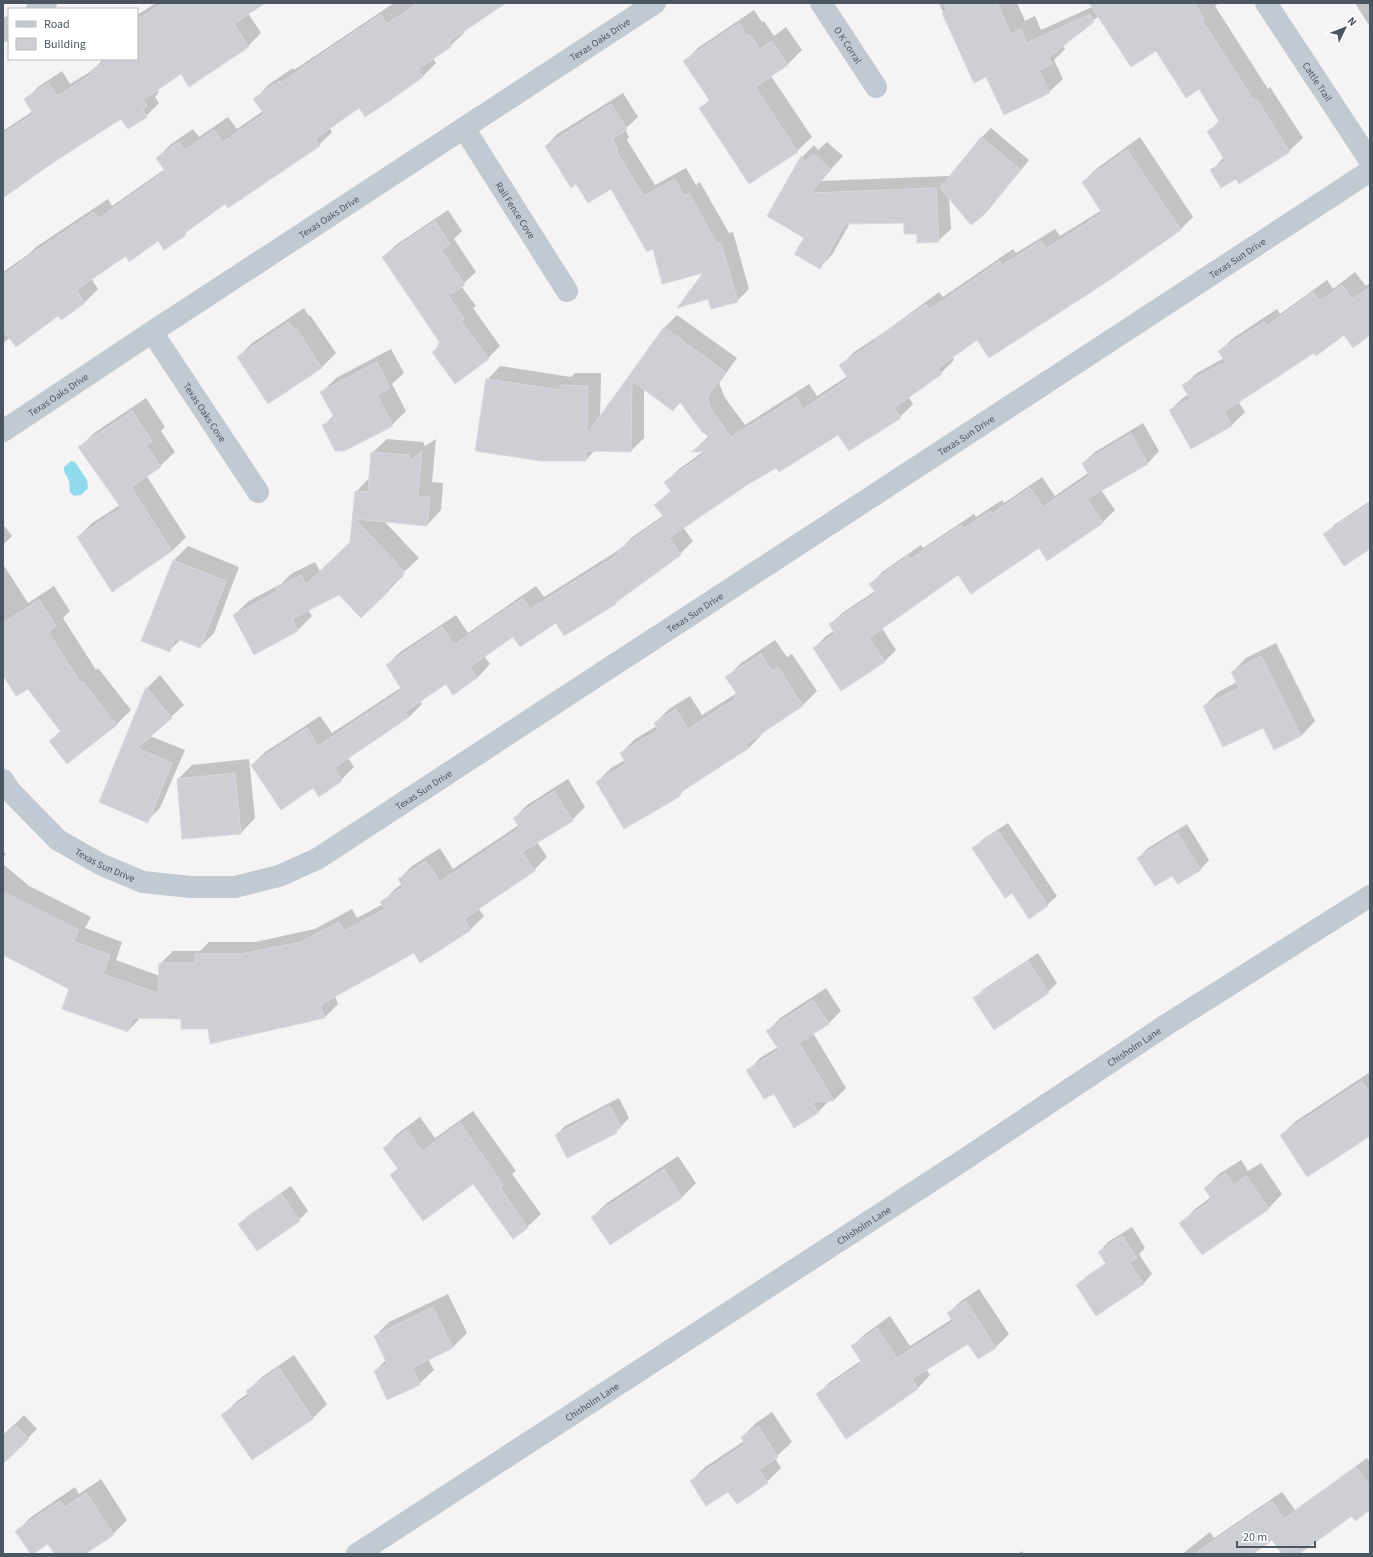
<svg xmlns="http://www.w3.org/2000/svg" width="1373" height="1557" viewBox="0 0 1373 1557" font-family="'Source Sans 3',sans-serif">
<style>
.water{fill:#90daee}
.shadow{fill:#0003;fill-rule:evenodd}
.building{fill:#cdcfd5;stroke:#d7d9de}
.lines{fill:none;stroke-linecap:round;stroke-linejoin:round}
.minor{stroke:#c1cad2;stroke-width:22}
.labels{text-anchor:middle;stroke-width:3.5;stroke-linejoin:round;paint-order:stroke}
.street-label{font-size:10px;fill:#4a5661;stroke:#fff}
</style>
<rect width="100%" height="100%" fill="#f5f3f3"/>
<!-- water -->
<path class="water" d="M 71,461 L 75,462 L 87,480 L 88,488 L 81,495 L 74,496 L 70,492 L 69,481 L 64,471 L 64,467 Z"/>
<!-- shadow -->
<path class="shadow" d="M 156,3 L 263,3 L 248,13 L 261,33 L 248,46 L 181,73 L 157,89 L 159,92 L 155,97 L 159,103 L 146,116 L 122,117 L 3,186 L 3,131 L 33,111 L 25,100 L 38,87 L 62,71 L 70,84 L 93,70 L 103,59 L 137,59 L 137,15 ZM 140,105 L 146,115 L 144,115 Z
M 394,3 L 504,3 L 463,31 L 464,33 L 450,46 L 433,58 L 436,63 L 423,76 L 366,116 L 360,107 L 330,128 L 332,132 L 319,145 L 225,202 L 193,226 L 185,234 L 158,240 L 126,255 L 91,278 L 98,289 L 84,303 L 10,338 L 3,343 L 3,272 L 30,253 L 36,247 L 108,199 L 112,206 L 165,169 L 157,158 L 171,144 L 193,129 L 199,137 L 228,117 L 237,129 L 263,111 L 255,99 L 268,85 L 293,68 L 294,70 Z
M 939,3 L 1017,3 L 1025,21 L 1035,16 L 1041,30 L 1092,7 L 1092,3 L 1216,3 L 1217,5 L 1215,6 L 1268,89 L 1270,87 L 1303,138 L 1289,151 L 1239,183 L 1236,178 L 1211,171 L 1224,157 L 1208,132 L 1220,120 L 1199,88 L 1156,50 L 1099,16 L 1063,44 L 1065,49 L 1054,60 L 1063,79 L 1049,92 L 986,76 L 974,81 Z
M 1355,3 L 1370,3 L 1370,27 Z
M 754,10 L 762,22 L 764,21 L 774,36 L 786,27 L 802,50 L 788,64 L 771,76 L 812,137 L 797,151 L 750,183 L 700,109 L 710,99 L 685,61 L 699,47 Z
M 623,93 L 638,117 L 625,129 L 629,137 L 627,140 L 655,185 L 686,168 L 696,185 L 700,182 L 729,233 L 733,232 L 749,289 L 737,301 L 705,271 L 653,247 L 611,188 L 576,183 L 546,146 L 557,134 Z
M 991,128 L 1029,160 L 994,203 L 984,213 L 949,198 L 951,229 L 938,241 L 918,233 L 905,222 L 850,223 L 832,255 L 820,267 L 805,237 L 768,216 L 802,157 L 814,145 L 818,150 L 827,142 L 843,156 L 820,181 L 949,176 L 949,179 L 982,137 Z
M 1140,137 L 1193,217 L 1180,230 L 978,339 L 952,357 L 954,360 L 941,373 L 908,396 L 913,404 L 900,417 L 839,433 L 776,466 L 747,484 L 683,527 L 693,541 L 680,554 L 622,596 L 615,604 L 513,635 L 484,656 L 490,664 L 477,678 L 454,694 L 447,683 L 420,701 L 422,704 L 409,717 L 348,758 L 354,767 L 341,780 L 314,787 L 252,765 L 265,752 L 320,716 L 332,733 L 402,687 L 387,665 L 400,652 L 456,615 L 468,633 L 536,586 L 544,597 L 622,548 L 631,538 L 664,515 L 656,505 L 671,490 L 666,482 L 679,469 L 704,451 L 693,451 L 709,436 L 681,402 L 673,410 L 644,389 L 644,438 L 631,451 L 595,450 L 586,460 L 487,380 L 500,366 L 571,377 L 575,373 L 601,373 L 600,418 L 664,328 L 677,315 L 737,358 L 719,383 L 725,398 L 745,425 L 809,384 L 817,396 L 848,376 L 841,365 L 854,352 L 886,331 L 939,292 L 943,297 L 1013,249 L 1016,253 L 1055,229 L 1060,236 L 1102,210 L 1083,182 L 1096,169 Z
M 448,210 L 462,231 L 454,239 L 476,272 L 461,286 L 476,306 L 473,308 L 500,346 L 488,358 L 433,352 L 441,342 L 383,257 L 396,245 Z
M 1355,272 L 1366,286 L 1370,283 L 1370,334 L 1344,334 L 1315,352 L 1238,401 L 1245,412 L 1232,425 L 1192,448 L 1170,410 L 1183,398 L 1189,394 L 1184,385 L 1197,373 L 1224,358 L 1219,352 L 1232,339 L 1277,309 L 1280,314 L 1327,280 L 1333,289 Z
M 304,308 L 309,316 L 310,315 L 336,353 L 322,367 L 268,403 L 238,357 L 252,343 Z
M 391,349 L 404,373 L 392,384 L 406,411 L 392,425 L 323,426 L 334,415 L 322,392 L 336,378 Z
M 146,398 L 165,427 L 161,431 L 175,452 L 160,466 L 146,475 L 186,537 L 172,551 L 113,590 L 78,537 L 92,523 L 120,505 L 80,447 L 94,433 Z
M 1143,423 L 1159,451 L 1148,463 L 1101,490 L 1115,510 L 1103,522 L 1047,560 L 1039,547 L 958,574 L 882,628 L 896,650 L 884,662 L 814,648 L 826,636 L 834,631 L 830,625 L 842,613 L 875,591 L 871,584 L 882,572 L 921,545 L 923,548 L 974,514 L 976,517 L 1002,500 L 1004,503 L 1042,477 L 1055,496 L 1088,473 L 1083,463 L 1095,452 Z
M 387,439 L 423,442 L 425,446 L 436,439 L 432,482 L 443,483 L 441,510 L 427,525 L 384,521 L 419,558 L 402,574 L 404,575 L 361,617 L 339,594 L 308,610 L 312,616 L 298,630 L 254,653 L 234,615 L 249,601 L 281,584 L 291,574 L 315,562 L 320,571 L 351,542 L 356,492 L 370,477 L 372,453 Z
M 1370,501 L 1370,548 L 1325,535 L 1334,525 Z
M 3,524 L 12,536 L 3,545 Z
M 188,546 L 239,567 L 214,633 L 200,647 L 180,640 L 169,651 L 173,561 Z
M 3,564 L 28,603 L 54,586 L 70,611 L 63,618 L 96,670 L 98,668 L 131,710 L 117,724 L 67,763 L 50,741 L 61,730 L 28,687 L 3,673 Z
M 775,640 L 787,657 L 792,654 L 817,691 L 803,705 L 762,732 L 763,733 L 749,748 L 688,786 L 679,796 L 624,828 L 597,782 L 611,768 L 625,760 L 621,753 L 635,739 L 657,726 L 655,723 L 669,709 L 690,696 L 702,715 L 737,693 L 727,677 L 741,663 Z
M 1276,643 L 1315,721 L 1301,736 L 1263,727 L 1204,706 L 1218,692 L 1237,682 L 1232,672 L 1246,658 Z
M 160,675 L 184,705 L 150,736 L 185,750 L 160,808 L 147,821 L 100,802 L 147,688 Z
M 249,759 L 255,818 L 241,833 L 178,779 L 192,765 Z
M 568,779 L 585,807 L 572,820 L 537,842 L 547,857 L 534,870 L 478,908 L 484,916 L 471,929 L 420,962 L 414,952 L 335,996 L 338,1004 L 325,1017 L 211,1043 L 209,1028 L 182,1018 L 141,1017 L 128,1031 L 71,988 L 3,954 L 3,864 L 29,886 L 91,917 L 85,928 L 122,942 L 116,960 L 160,976 L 160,964 L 173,951 L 200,951 L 209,942 L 255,942 L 315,929 L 352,909 L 357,918 L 383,904 L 382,902 L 395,889 L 402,884 L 399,879 L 412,866 L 440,848 L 453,869 L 519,825 L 514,818 L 527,805 Z
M 1008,823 L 1057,896 L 1047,905 L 1012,892 L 973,849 L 983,839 Z
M 1187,824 L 1209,860 L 1200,870 L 1138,858 L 1148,848 Z
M 3,851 L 6,854 L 3,858 Z
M 1038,953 L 1057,983 L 1048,992 L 974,998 L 984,989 Z
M 826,988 L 841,1011 L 828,1024 L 813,1033 L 846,1088 L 834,1100 L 830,1100 L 818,1112 L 774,1092 L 748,1071 L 760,1058 L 778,1047 L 768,1031 L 780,1018 Z
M 1370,1072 L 1370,1137 L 1369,1135 L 1281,1135 L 1296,1121 Z
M 619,1098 L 629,1118 L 616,1132 L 556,1135 L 565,1126 Z
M 473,1111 L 516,1171 L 512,1174 L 541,1214 L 527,1227 L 513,1237 L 473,1183 L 391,1175 L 398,1168 L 384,1148 L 397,1134 L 420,1117 L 435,1138 Z
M 678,1156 L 696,1183 L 682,1197 L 610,1244 L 592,1217 L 607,1203 Z
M 1241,1160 L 1248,1171 L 1261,1163 L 1282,1194 L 1268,1209 L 1181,1223 L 1195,1209 L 1211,1197 L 1205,1188 L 1219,1174 Z
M 291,1186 L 308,1211 L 299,1220 L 239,1224 L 249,1215 Z
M 1132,1227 L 1145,1248 L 1139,1254 L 1152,1274 L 1143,1284 L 1077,1285 L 1087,1276 L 1106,1263 L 1099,1252 L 1108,1242 Z
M 979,1289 L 1009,1334 L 996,1347 L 979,1358 L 968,1342 L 926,1369 L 930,1375 L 918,1388 L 846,1437 L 817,1394 L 830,1382 L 862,1360 L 852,1346 L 865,1334 L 890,1316 L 910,1346 L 952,1319 L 948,1313 L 961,1301 Z
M 448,1294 L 467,1333 L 453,1347 L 428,1359 L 434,1370 L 419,1384 L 388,1399 L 375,1371 L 386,1360 L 375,1336 L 389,1322 Z
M 294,1355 L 327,1404 L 313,1418 L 253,1458 L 223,1415 L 237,1401 L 249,1393 L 247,1391 L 262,1377 Z
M 772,1412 L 792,1442 L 775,1458 L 781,1468 L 767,1482 L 728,1490 L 691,1481 L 705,1467 L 744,1441 L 742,1437 L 756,1423 Z
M 24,1415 L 37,1429 L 3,1463 L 3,1436 Z
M 1367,1458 L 1368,1460 L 1370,1458 L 1370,1509 L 1352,1514 L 1297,1554 L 1283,1554 L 1273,1539 L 1251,1554 L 1182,1554 L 1210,1532 L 1214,1538 L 1282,1492 L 1295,1510 Z
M 101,1479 L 127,1520 L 113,1534 L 93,1548 L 86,1554 L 56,1554 L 48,1542 L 17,1531 L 31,1517 L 75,1487 L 79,1494 Z
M 1022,1551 L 1024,1554 L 1018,1554 Z"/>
<!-- building -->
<path class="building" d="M 163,3 L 265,3 L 234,24 L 249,47 L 189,87 L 181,74 L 143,100 L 147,106 L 142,110 L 147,117 L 128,129 L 121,119 L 51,164 L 3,198 L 3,134 L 33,114 L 24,99 L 48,83 L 57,96 L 92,74 L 90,71 L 108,59 L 137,59 L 137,20 Z
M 418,3 L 506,3 L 448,42 L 451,47 L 418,69 L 423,77 L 388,102 L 365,117 L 359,108 L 315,139 L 320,146 L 228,208 L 225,204 L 185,233 L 186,235 L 164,250 L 158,241 L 129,262 L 126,256 L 76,290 L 85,303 L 61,320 L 58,316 L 16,347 L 3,330 L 3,275 L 22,262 L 21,261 L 94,212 L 98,219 L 165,171 L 156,158 L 179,142 L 185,150 L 214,130 L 223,142 L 264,114 L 253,99 L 279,81 L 280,83 L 381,14 L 387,24 Z
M 943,3 L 997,3 L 1011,34 L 1021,29 L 1027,43 L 1090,14 L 1094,22 L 1049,57 L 1052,64 L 1039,70 L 1050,93 L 1004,115 L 986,77 L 974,83 L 942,13 L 947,10 Z
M 1089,3 L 1194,3 L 1204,19 L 1202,20 L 1254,101 L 1257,100 L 1290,152 L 1239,184 L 1236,179 L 1221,188 L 1210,170 L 1225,161 L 1207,131 L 1220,123 L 1199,89 L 1186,98 L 1156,51 L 1131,67 Z
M 739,23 L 747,36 L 749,34 L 760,49 L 772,41 L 788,65 L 755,87 L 798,152 L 749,184 L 699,108 L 710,101 L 683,61 Z
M 611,104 L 627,129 L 612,139 L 618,150 L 616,151 L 644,196 L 675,179 L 684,196 L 689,193 L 717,244 L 721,243 L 738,302 L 711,309 L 708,299 L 677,308 L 703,273 L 662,284 L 653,249 L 647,252 L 611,189 L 588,203 L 576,184 L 571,188 L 545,146 Z
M 981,137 L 1020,169 L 986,213 L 971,225 L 940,188 Z
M 1127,150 L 1181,230 L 1108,281 L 989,358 L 977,340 L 938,368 L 942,374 L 894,408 L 901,418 L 849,451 L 838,435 L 779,472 L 776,468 L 747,485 L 669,538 L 681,555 L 615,603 L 616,604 L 564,636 L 556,623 L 520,647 L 513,637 L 470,667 L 477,678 L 453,695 L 446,684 L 405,712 L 409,717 L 334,768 L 342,781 L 319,797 L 313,788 L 281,810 L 251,765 L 307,728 L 318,746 L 402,690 L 386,665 L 442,627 L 454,645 L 523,598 L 530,609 L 619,554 L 617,551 L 664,517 L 654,505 L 671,492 L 664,482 L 707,452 L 691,452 L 711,438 L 702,432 L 680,402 L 673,411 L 632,381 L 631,452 L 586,451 L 586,461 L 541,461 L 475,451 L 486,379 L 561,390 L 561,385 L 588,386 L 587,434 L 664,327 L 725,372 L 707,397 L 712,411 L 731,437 L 796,397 L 803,409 L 848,379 L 839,365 L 876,341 L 875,340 L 926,304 L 929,310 L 1000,261 L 1002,265 L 1041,241 L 1046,249 L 1102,213 L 1082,182 Z
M 814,154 L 831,170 L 810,193 L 936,188 L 939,242 L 917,243 L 917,234 L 904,234 L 904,223 L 845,224 L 820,269 L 794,254 L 804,238 L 767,216 L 801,156 L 805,162 Z
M 435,221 L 450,244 L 441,250 L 465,285 L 448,296 L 464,319 L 461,321 L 489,359 L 455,384 L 432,352 L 439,347 L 437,344 L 440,343 L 382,257 Z
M 1342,285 L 1352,299 L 1370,287 L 1370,335 L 1353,348 L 1344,335 L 1316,356 L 1314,353 L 1224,412 L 1232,426 L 1191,449 L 1169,410 L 1190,399 L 1182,385 L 1225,362 L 1218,351 L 1264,322 L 1267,326 L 1313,292 L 1320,301 Z
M 289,322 L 294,329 L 296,328 L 322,368 L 268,404 L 237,357 Z
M 377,362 L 390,388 L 377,395 L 393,426 L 344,451 L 335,451 L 322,425 L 335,419 L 320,392 Z
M 132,411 L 152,441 L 146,445 L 161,467 L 131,487 L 172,551 L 112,592 L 77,537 L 121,508 L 78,447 Z
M 1131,434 L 1148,464 L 1087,499 L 1103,523 L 1047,561 L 1039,548 L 971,594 L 958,575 L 869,638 L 885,662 L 841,691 L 813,648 L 835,634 L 829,624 L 876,593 L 869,584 L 908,556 L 911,559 L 961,525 L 964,528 L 990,511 L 992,514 L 1030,488 L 1043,507 L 1089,476 L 1082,463 Z
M 422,451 L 418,496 L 430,497 L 427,526 L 355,519 L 405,572 L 388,588 L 390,590 L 361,618 L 339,595 L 292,619 L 298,631 L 254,655 L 233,615 L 277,592 L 276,588 L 301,575 L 306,585 L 350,542 L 355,491 L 368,492 L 371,452 L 409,455 L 411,460 Z
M 1370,503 L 1370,549 L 1344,566 L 1323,534 Z
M 173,560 L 226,581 L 200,648 L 175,638 L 170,652 L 141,641 Z
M 39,600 L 56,626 L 48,632 L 81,683 L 83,682 L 117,725 L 67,764 L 49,741 L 61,732 L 28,689 L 16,696 L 3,675 L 3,623 Z
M 761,654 L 772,671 L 778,667 L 803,706 L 746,744 L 749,748 L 678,794 L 679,797 L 624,829 L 596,782 L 626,764 L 620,753 L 658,730 L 654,723 L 676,709 L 688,729 L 735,699 L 733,696 L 737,694 L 725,677 Z
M 1261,656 L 1301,736 L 1274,750 L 1263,728 L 1223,747 L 1203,706 L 1239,688 L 1231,672 Z
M 146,687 L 172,718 L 137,748 L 172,763 L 148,823 L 99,802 Z
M 235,773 L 241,834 L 182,839 L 177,779 Z
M 554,791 L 573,821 L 522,852 L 535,871 L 464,919 L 471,930 L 420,963 L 414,953 L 320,1005 L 325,1018 L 210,1044 L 208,1029 L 181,1029 L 181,1019 L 133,1018 L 128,1032 L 62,1009 L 69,989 L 3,955 L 3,892 L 79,930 L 73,941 L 110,955 L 103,974 L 158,993 L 159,963 L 195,963 L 195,954 L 241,954 L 301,942 L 339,922 L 344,931 L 385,909 L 380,902 L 403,887 L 398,879 L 426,861 L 440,882 L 520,828 L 513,818 Z
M 998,831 L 1048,906 L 1029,919 L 1012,893 L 1005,898 L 972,848 Z
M 1177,833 L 1201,870 L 1178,884 L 1172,876 L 1155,886 L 1137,858 Z
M 1028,961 L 1049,993 L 994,1030 L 973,998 Z
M 813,1000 L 829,1024 L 799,1043 L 834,1101 L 812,1102 L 818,1113 L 794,1128 L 774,1094 L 764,1099 L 746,1070 L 779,1050 L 766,1031 Z
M 1362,1081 L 1370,1093 L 1370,1136 L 1307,1177 L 1280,1135 Z
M 610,1106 L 621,1128 L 616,1131 L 617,1133 L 567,1158 L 555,1135 Z
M 460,1123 L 503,1185 L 500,1187 L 528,1228 L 513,1239 L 473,1184 L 423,1221 L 390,1175 L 398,1169 L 383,1148 L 407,1130 L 422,1151 Z
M 664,1169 L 682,1198 L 610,1245 L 591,1217 Z
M 1226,1173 L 1234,1185 L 1246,1176 L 1269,1209 L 1202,1255 L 1179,1223 L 1212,1200 L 1204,1188 Z
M 281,1194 L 300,1221 L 257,1251 L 238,1224 Z
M 1122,1236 L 1137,1258 L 1129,1263 L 1144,1284 L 1096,1316 L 1076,1285 L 1106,1264 L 1098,1252 Z
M 966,1301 L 996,1348 L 978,1359 L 968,1344 L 912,1379 L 918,1389 L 846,1439 L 816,1394 L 862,1363 L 851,1346 L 877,1328 L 897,1358 L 953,1322 L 947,1313 Z
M 433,1307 L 453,1348 L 412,1368 L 420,1385 L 387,1400 L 374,1371 L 387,1364 L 374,1336 Z
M 279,1368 L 313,1419 L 252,1460 L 221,1415 L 249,1396 L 246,1391 Z
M 14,1424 L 29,1439 L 3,1464 L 3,1435 Z
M 758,1426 L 778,1457 L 759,1470 L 768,1483 L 737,1504 L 728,1492 L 706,1506 L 690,1481 L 745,1444 L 741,1437 Z
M 1356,1467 L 1370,1486 L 1370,1510 L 1355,1521 L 1352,1516 L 1299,1554 L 1282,1554 L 1272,1540 L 1253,1554 L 1194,1554 L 1272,1501 L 1284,1519 Z
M 86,1493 L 114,1535 L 85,1554 L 55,1554 L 48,1544 L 33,1554 L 31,1554 L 15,1531 L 60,1501 L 65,1507 Z"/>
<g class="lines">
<!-- minor -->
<g class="minor">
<path id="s1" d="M 821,3 L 876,87"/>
<path id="s2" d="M 1266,3 L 1370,161"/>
<path d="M 37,9 L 46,3"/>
<path d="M 3,31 L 9,27"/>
<path id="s3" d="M 464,128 L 567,291"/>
<path id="s4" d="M 152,332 L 258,492"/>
<path id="s5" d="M 3,431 L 152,332 L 655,3"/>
<path id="s6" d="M 3,780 L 11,792 L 58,840 L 102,865 L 143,882 L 191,887 L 235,887 L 279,876 L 317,859 L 1370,171"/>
<path id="s7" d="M 357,1554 L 956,1165 L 1166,1025 L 1370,896"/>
</g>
</g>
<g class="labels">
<!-- street labels -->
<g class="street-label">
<text dy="4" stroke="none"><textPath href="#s5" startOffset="714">Texas Oaks Drive</textPath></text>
<text dy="4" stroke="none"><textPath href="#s1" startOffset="50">O K Corral</textPath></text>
<text dy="4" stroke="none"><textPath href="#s2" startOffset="94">Cattle Trail</textPath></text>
<text dy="4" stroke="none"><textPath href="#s3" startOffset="97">Rail Fence Cove</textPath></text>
<text dy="4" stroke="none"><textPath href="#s5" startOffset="390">Texas Oaks Drive</textPath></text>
<text dy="4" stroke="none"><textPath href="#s6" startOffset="1455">Texas Sun Drive</textPath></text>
<text dy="4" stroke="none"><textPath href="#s5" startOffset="66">Texas Oaks Drive</textPath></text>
<text dy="4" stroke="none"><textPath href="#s4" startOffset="96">Texas Oaks Cove</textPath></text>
<text dy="4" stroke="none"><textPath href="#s6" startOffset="1131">Texas Sun Drive</textPath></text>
<text dy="4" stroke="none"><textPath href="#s6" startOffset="807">Texas Sun Drive</textPath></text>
<text dy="4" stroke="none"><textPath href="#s6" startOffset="483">Texas Sun Drive</textPath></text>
<text dy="4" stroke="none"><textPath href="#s6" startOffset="135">Texas Sun Drive</textPath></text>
<text dy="4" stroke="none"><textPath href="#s7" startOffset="928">Chisholm Lane</textPath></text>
<text dy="4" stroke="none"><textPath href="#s7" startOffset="604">Chisholm Lane</textPath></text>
<text dy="4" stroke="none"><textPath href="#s7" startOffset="280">Chisholm Lane</textPath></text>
</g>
</g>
<!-- border -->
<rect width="1373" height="1557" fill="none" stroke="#4a5661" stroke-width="8"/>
<!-- legend -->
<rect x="8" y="8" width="130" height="52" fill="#ffffff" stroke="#b7bbc0"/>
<rect x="16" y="21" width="20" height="6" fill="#c1cad2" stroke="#b7bbc0"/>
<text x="44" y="28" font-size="12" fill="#4a5661">Road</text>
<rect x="16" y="38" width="20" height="12" fill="#cdcfd5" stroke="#b7bbc0"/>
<text x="44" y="48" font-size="12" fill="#4a5661">Building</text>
<!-- north arrow -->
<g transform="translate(1345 28) rotate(47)" stroke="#ffffff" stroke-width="3" paint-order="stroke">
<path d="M0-3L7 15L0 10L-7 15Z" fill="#4a5661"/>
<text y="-6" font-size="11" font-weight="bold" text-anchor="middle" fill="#4a5661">N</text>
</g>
<!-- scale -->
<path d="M1237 1541v6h78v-6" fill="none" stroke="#4a5661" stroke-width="2"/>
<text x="1243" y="1541" font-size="12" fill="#4a5661" stroke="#ffffff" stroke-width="3" paint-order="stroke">20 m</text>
</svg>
